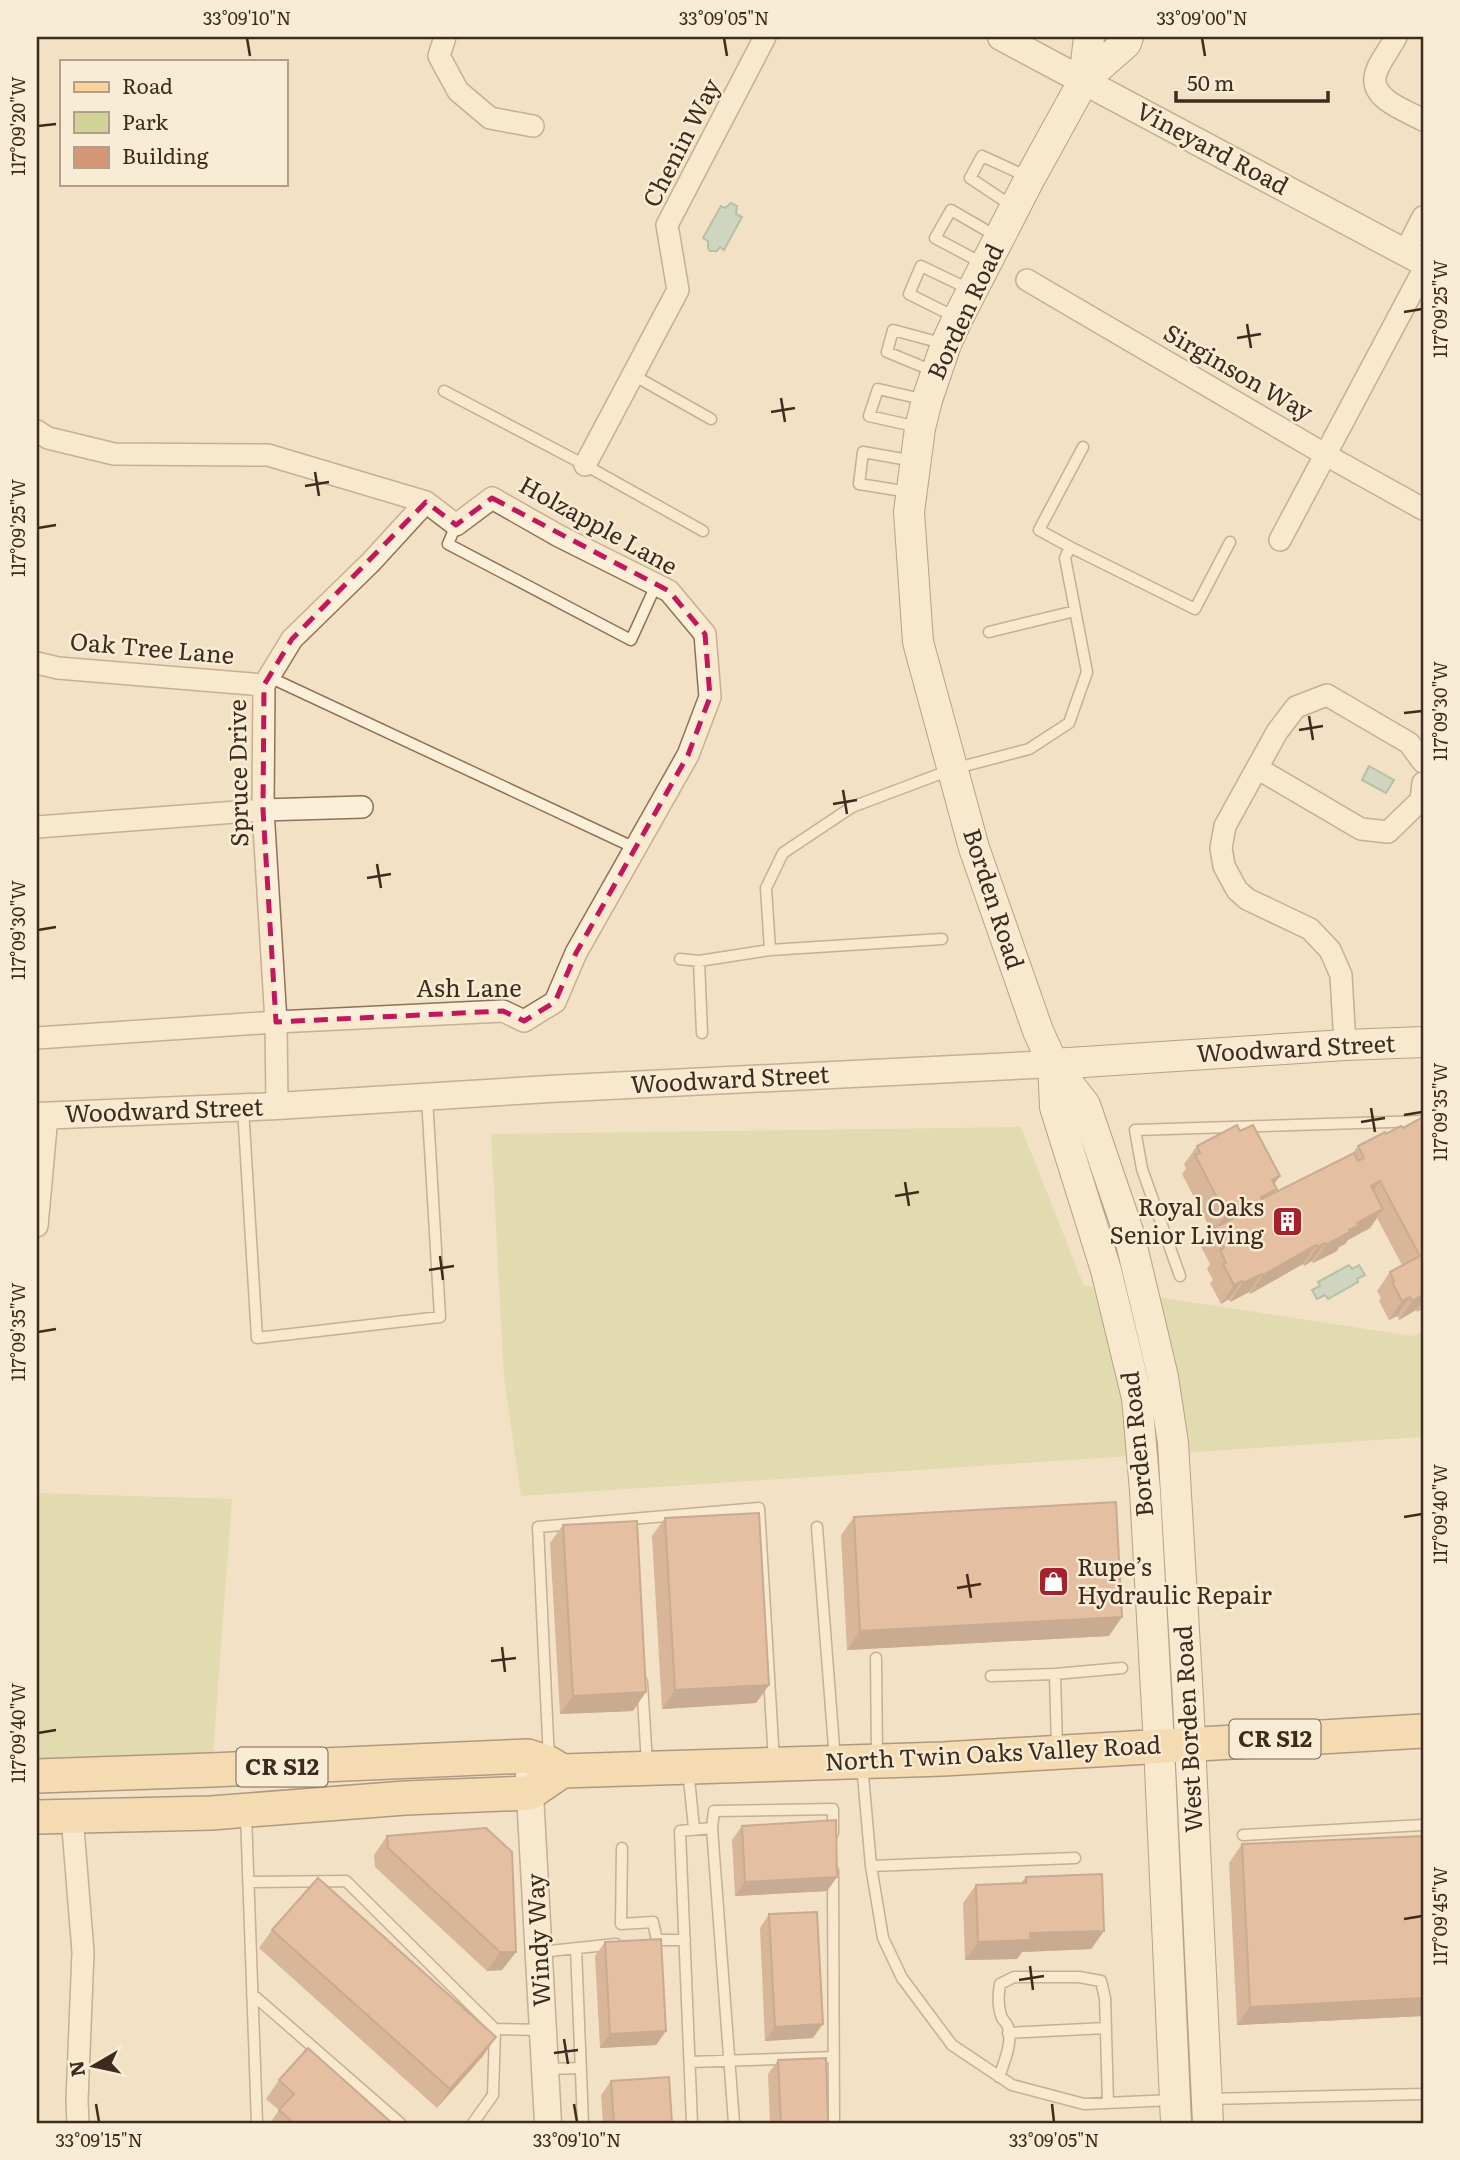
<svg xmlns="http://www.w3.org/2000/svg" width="1460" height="2160" viewBox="0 0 1460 2160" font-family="Literata,serif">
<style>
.green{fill:#d1d397}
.water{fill:#a7c6ba;stroke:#6c9687;stroke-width:2}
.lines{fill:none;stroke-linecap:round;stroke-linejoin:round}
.service-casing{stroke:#907158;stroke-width:13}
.minor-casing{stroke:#907158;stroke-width:24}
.tertiary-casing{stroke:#907158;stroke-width:29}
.secondary-casing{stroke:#72523b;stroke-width:32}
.primary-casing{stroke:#5e3f2d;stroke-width:36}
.service{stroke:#fcefd9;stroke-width:10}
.minor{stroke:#fcefd9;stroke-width:21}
.tertiary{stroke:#fcefd9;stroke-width:26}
.secondary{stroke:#fcefd9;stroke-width:30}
.primary{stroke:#f9d399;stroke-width:33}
.wall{fill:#b78066}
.shaded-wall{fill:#956853}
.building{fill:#d59577;stroke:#956853;stroke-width:2}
.marked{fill:none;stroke:#c2185b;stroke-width:5;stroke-dasharray:14 9;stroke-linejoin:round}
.ticks{fill:none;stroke:#3f2b1e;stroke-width:2.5}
.labels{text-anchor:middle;stroke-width:5;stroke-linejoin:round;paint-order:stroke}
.shield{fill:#f9ecd5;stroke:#776555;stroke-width:2}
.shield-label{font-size:23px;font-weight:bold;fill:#3f2b1e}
.street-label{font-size:24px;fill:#3f2b1e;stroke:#f9ecd5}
.poi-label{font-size:24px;fill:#3f2b1e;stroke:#f9ecd5;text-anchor:end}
.neatline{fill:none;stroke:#3f2b1e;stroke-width:2.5}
.ticks-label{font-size:18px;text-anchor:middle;fill:#3f2b1e}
</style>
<rect width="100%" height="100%" fill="#f3e1c5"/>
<!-- green -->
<path class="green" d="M 1021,1127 L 1084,1286 L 1413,1336 L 1423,1331 L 1423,1437 L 521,1496 L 504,1378 L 491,1134 Z
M 37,1493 L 232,1499 L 211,1781 L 37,1789 Z"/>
<!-- water -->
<path class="water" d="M 731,203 L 737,206 L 736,214 L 742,217 L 724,250 L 720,247 L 717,251 L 710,251 L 708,248 L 708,241 L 703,238 L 721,206 L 725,208 Z
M 1369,766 L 1394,780 L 1386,793 L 1362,780 Z
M 1349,1265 L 1352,1269 L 1359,1265 L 1365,1275 L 1357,1279 L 1358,1282 L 1328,1299 L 1325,1295 L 1317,1299 L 1312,1290 L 1320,1286 L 1318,1282 Z"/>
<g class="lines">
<defs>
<path id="service" d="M 1012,206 L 970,178 L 982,156 L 1028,177
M 982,263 L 935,238 L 951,210 L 996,236
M 955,317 L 909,294 L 921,266 L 971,290
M 933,371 L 887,352 L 893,330 L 945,344
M 633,375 L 711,419
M 444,391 L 585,465 L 703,531
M 918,427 L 869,416 L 878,389 L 926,400
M 909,492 L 859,484 L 863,452 L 914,461
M 456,525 L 448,544 L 631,640 L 656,585
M 1070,547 L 1195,609 L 1230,542
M 989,632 L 1075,611
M 269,677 L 635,848
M 770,950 L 942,939
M 680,959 L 699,961 L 770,950 L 766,888 L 783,853 L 852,807 L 953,769 L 1029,749 L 1069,723 L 1087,672 L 1065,558 L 1070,547 L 1039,530 L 1083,447
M 699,961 L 702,1033
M 243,1108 L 257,1338 L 440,1317 L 427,1098
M 1180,1276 L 1142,1169 L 1135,1130 L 1423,1121
M 817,1527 L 835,1760
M 876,1658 L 877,1758
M 1055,1674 L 1122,1668
M 991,1676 L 1055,1674 L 1057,1748
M 642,1682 L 647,1764
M 549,1760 L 538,1527 L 759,1508 L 774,1761
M 862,1764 L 871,1866 L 1075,1858
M 688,1769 L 694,1828
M 246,1815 L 257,2123
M 712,1828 L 714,1811 L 833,1809 L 833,1833
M 1243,1835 L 1423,1825
M 622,1848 L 621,1924 L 653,1922 L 657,1940 L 685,1940
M 871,1866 L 883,1938 L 902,1978 L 952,2045 L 1012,2085 L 1084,2104 L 1172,2100
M 833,1871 L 834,2123
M 248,1882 L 346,1881 L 495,2029 L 542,2030
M 576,1948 L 583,2123
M 540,1952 L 616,1944
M 252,1994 L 400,2123
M 1008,2033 L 1106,2028
M 690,2062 L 834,2057
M 546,2069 L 581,2068
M 999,2077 C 1004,2062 1013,2043 1008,2027 C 1007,2024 1004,2021 1002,2018 C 998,2008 998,1995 1000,1984 L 1014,1977 L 1079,1977 L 1101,1981 L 1105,1998 L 1108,2103
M 1209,2099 L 1423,2094
M 473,2123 L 493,2095 L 495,2029
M 692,2123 L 680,1831 L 712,1828 L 734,2123"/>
<path id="minor" d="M 445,37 L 439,56 L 458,91 L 490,118 L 533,126
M 1396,37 C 1390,49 1377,64 1375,77 C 1372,100 1407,111 1423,120
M 1405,252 L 1423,217
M 1027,280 L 1326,455 L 1423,509
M 37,431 L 48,438 L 114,454 L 268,455 L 426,502 L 456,525 L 492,498 L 559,536 L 669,591 L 705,634 L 710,697 L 688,755 L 576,953 L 555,1002 L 524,1021 L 503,1011 L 276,1022 L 37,1038
M 585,465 L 678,290 L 667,225 L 765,37
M 1280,540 L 1423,271
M 37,663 L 58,668 L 264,685
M 1423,762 L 1409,743 L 1327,695 L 1296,707 L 1277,732 L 1257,768 L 1361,829 L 1388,832 L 1421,800 L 1423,783
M 1257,768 L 1225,826 L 1221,848 L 1224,866 L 1237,890 L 1247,899 L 1310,929 L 1330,950 L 1341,975 L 1345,1045
M 37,827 L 263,810 L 362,807
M 277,1106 L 276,1022 L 263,810 L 264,685 L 292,639 L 371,562 L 426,502
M 37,1226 L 47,1116
M 72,1816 L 83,1952 L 77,2101 L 78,2123"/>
<path id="tertiary" d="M 1001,37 L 1423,262
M 37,1116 L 277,1106 L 549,1089 L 1053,1064
M 529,1776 L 548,2123"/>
<path id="secondary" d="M 1128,37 L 1126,43 L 1084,80 L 1030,178 L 958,318 L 946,344 L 927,400 L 920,428 L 909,512 L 918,642 L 974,848 L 1038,1031 L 1053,1064 L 1055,1107 L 1106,1270 L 1137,1398 L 1145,1491 L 1159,1745 L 1176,2123
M 1084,80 L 1089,37
M 1053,1064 L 1085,1105 L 1129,1234 L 1163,1377 L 1173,1443 L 1188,1699 L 1208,2123
M 1053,1064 L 1345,1045 L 1423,1042"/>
<path id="primary" d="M 37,1776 L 211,1770 L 528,1756 L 549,1763 L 562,1771
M 37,1817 L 211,1813 L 405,1798 L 530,1793 L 562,1771 L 943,1759 L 1423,1731"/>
</defs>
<!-- service casing -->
<use href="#service" class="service-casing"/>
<!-- minor casing -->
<use href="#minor" class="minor-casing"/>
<!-- tertiary casing -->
<use href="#tertiary" class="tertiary-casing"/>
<!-- secondary casing -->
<use href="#secondary" class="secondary-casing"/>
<!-- primary casing -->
<use href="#primary" class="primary-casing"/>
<!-- service -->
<use href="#service" class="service"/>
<!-- minor -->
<use href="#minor" class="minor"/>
<!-- tertiary -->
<use href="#tertiary" class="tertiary"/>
<!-- secondary -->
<use href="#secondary" class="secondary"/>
<!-- primary -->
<use href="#primary" class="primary"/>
</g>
<!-- wall -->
<path class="wall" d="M 1423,1117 L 1423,1309 L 1417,1312 L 1416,1310 L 1399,1320 L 1397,1316 L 1389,1320 L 1379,1301 L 1381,1298 L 1377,1291 L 1390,1272 L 1402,1265 L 1377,1218 L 1370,1228 L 1348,1240 L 1345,1244 L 1339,1247 L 1337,1251 L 1313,1263 L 1312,1261 L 1304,1266 L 1303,1264 L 1250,1294 L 1249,1292 L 1230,1302 L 1229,1299 L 1221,1304 L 1210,1283 L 1213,1280 L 1207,1269 L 1210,1264 L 1201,1247 L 1212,1232 L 1182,1174 L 1186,1169 L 1184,1164 L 1197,1146 L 1240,1131 L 1274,1184 L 1273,1194 L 1352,1154 L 1358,1146 L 1386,1134 L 1403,1128 Z
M 854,1517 L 1109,1636 L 847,1650 L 841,1535 Z
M 665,1518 L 769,1685 L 756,1703 L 662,1709 L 652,1536 Z
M 563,1525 L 633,1711 L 560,1714 L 550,1543 Z
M 742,1826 L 837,1877 L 827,1891 L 735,1896 L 732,1840 Z
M 387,1836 L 516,1952 L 502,1970 L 487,1971 L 375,1867 L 374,1855 Z
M 1423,1836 L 1423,2016 L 1237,2025 L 1229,1863 L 1242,1844 Z
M 1026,1877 L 1104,1931 L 1091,1949 L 1022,1952 L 1017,1959 L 965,1960 L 963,1903 L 976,1885 L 1021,1883 Z
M 769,1914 L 813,2038 L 765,2041 L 760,1928 Z
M 272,1930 L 483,2056 L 437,2108 L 259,1948 Z
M 605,1942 L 666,2031 L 656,2045 L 600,2048 L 595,1956 Z
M 778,2060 L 828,2123 L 770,2123 L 768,2074 Z
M 279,2080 L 392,2123 L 270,2123 L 279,2110 L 266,2099 Z
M 611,2081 L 672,2123 L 603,2123 L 601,2095 Z"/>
<!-- shaded-wall -->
<path class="shaded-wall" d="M 1280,1176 L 1267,1194 L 1277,1189 L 1264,1207 L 1248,1216 L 1272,1180 Z
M 1380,1181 L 1367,1200 L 1371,1186 Z
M 1240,1208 L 1227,1226 L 1215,1230 L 1226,1215 Z
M 1383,1209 L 1370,1228 L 1348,1240 L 1345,1244 L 1339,1247 L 1337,1251 L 1313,1263 L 1326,1245 L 1349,1230 L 1357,1223 Z
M 1325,1243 L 1312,1261 L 1304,1266 L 1317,1247 Z
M 1316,1245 L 1303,1264 L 1250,1294 L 1263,1275 Z
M 1262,1274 L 1249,1292 L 1230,1302 L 1243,1283 Z
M 1242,1281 L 1229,1299 L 1221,1304 L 1234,1285 Z
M 1423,1295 L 1423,1300 L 1416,1310 L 1399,1320 L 1412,1301 Z
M 1410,1297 L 1397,1316 L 1389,1320 L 1402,1301 Z
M 1122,1617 L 1109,1636 L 847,1650 L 860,1631 Z
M 769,1685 L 756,1703 L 662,1709 L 675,1690 Z
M 646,1692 L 633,1711 L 560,1714 L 573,1696 Z
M 837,1877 L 827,1891 L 735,1896 L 745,1882 Z
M 1104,1931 L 1091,1949 L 1022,1952 L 1017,1959 L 965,1960 L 978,1942 L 1030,1933 Z
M 500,1952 L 516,1952 L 502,1970 L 487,1971 Z
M 1423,1998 L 1423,2016 L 1237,2025 L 1250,2007 Z
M 823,2024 L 813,2038 L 765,2041 L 775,2027 Z
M 666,2031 L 656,2045 L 600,2048 L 610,2034 Z
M 496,2037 L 483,2056 L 437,2108 L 450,2089 Z"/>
<!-- building -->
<path class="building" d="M 1423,1117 L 1423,1295 L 1412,1301 L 1410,1297 L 1402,1301 L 1392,1282 L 1394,1281 L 1390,1272 L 1420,1256 L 1380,1181 L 1371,1186 L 1383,1209 L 1357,1223 L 1358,1226 L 1349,1230 L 1350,1232 L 1326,1245 L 1325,1243 L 1317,1247 L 1316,1245 L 1263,1275 L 1262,1274 L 1243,1283 L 1242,1281 L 1234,1285 L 1223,1264 L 1226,1263 L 1220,1250 L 1224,1248 L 1214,1228 L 1243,1213 L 1240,1208 L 1226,1215 L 1195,1155 L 1200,1153 L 1197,1146 L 1237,1125 L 1240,1131 L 1253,1125 L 1280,1176 L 1272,1180 L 1277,1189 L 1261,1197 L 1262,1199 L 1354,1153 L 1358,1161 L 1364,1158 L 1358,1146 L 1385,1132 L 1386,1134 L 1401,1126 L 1403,1128 Z
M 1116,1502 L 1122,1617 L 860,1631 L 854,1517 Z
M 759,1513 L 769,1685 L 675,1690 L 665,1518 Z
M 637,1521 L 646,1692 L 573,1696 L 563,1525 Z
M 836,1820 L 837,1877 L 745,1882 L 742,1826 Z
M 486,1828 L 512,1852 L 516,1952 L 500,1952 L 388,1848 L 387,1836 Z
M 1423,1836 L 1423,1998 L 1250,2007 L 1242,1844 Z
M 1102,1874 L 1104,1931 L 1030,1933 L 1030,1940 L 978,1942 L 976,1885 L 1026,1883 L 1026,1877 Z
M 318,1878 L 496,2037 L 450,2089 L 272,1930 Z
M 817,1912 L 823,2024 L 775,2027 L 769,1914 Z
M 661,1939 L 666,2031 L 610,2034 L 605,1942 Z
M 308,2048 L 392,2123 L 294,2123 L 279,2110 L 294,2094 L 279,2080 Z
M 826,2058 L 828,2123 L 781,2123 L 778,2060 Z
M 669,2077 L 672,2123 L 614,2123 L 611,2081 Z"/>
<!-- marked area -->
<path d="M0 0H1460V2160H0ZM 492,498 L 669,591 L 705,634 L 710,697 L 688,755 L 576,953 L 555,1002 L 524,1021 L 503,1011 L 276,1022 L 263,810 L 264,685 L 292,639 L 426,502 L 456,525 Z" fill="#f3e1c5" fill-opacity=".55" fill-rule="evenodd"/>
<path class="marked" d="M 492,498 L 669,591 L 705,634 L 710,697 L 688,755 L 576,953 L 555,1002 L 524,1021 L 503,1011 L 276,1022 L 263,810 L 264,685 L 292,639 L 426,502 L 456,525 Z"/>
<!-- ticks -->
<path class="ticks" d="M 247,38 L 250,56M 724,38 L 727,56M 1202,38 L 1205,56M 38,126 L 56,124M 1404,312 L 1422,309M 1247,324 L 1251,348M 1237,338 L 1261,334M 781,398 L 785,422M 771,412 L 795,408M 315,472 L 319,496M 305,486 L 329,482M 38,528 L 56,525M 1404,713 L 1422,711M 1309,716 L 1313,740M 1299,730 L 1323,726M 843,790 L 847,814M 833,804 L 857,800M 377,864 L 381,888M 367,878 L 391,874M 38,930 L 56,927M 1371,1108 L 1375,1132M 1404,1115 L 1422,1112M 1361,1122 L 1385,1118M 905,1182 L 909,1206M 895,1196 L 919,1192M 440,1256 L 443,1280M 429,1270 L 454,1266M 38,1332 L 56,1329M 1404,1517 L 1422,1514M 967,1574 L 971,1598M 957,1588 L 981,1584M 502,1647 L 505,1672M 491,1661 L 516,1658M 38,1733 L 56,1730M 1404,1919 L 1422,1916M 1030,1966 L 1033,1990M 1019,1980 L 1044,1976M 564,2039 L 568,2064M 554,2053 L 578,2050M 96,2104 L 99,2122M 574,2104 L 577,2122M 1052,2104 L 1054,2122"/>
<!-- icons -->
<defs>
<symbol id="building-square" viewBox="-11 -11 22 22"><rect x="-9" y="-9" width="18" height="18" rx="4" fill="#a6212e" stroke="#f9ecd5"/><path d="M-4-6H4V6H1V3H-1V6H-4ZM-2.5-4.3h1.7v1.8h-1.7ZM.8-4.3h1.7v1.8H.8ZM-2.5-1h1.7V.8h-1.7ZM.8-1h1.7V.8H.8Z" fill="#fff"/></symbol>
<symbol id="shop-square" viewBox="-11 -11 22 22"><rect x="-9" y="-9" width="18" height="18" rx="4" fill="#a6212e" stroke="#f9ecd5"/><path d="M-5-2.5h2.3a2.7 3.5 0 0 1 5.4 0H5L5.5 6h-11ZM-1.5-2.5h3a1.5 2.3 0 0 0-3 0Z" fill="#fff"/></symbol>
</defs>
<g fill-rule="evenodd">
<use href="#building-square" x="1270" y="1204" width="35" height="35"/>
<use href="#shop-square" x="1036" y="1564" width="35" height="35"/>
</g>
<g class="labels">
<!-- shield labels -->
<g class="shield">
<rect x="1229.5" y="1719.5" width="91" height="39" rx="5"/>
<rect x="236.5" y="1747.5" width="91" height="39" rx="5"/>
</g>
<g class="shield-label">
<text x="1275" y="1747">CR S12</text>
<text x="282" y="1775">CR S12</text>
</g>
<!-- street labels -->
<g class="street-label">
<text transform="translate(682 143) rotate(-63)" y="8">Chenin Way</text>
<text transform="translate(1212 149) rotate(28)" y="8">Vineyard Road</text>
<text transform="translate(966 312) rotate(-65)" y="8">Borden Road</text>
<text transform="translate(1238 373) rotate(30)" y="8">Sirginson Way</text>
<text transform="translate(598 526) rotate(29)" y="8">Holzapple Lane</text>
<text transform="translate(152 649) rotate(5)" y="8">Oak Tree Lane</text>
<text transform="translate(239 773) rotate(-91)" y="8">Spruce Drive</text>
<text transform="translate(993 899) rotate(72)" y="8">Borden Road</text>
<text x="469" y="997">Ash Lane</text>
<text transform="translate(1296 1049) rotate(-3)" y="8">Woodward Street</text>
<text transform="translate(730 1080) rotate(-3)" y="8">Woodward Street</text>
<text transform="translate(164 1111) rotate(-2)" y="8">Woodward Street</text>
<text transform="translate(1138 1444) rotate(-96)" y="8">Borden Road</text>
<text transform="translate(1189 1729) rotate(-93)" y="8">West Borden Road</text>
<text transform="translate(993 1754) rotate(-3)" y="8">North Twin Oaks Valley Road</text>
<text transform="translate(539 1940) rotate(-93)" y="8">Windy Way</text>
</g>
<!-- poi labels -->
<g class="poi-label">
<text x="1264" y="1216">Royal Oaks<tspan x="1264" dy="28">Senior Living</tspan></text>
<text x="1077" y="1576" text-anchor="start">Rupe’s<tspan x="1077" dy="28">Hydraulic Repair</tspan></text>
</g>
</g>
<!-- border -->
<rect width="1460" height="2160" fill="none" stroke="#f9ecd5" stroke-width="77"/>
<!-- legend -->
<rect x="60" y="60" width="228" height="126" fill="#f9ecd5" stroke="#af9f8c" stroke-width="2"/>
<rect x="74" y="82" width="35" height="10" fill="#f9d399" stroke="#af9f8c" stroke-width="2"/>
<text x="122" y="94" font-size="21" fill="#3f2b1e">Road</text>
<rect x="74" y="112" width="35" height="21" fill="#d1d397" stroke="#af9f8c" stroke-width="2"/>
<text x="122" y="130" font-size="21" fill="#3f2b1e">Park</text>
<rect x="74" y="147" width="35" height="21" fill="#d59577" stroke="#af9f8c" stroke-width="2"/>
<text x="122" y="164" font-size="21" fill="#3f2b1e">Building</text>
<!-- north arrow -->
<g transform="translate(94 2066) rotate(261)" stroke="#f9ecd5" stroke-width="5" paint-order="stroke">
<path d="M0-5L12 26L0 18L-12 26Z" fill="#3f2b1e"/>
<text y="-10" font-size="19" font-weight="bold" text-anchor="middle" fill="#3f2b1e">N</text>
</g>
<!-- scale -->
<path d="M1176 91v10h152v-10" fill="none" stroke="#3f2b1e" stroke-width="3.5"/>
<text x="1187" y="91" font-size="21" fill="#3f2b1e" stroke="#f9ecd5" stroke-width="5" paint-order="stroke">50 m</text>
<rect x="38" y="38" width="1384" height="2084" class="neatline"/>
<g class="ticks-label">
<text x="247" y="25">33°09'10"N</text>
<text x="724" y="25">33°09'05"N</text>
<text x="1202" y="25">33°09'00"N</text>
<text transform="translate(19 126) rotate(-90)" y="6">117°09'20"W</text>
<text transform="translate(1441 309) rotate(-90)" y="6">117°09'25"W</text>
<text transform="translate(19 528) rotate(-90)" y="6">117°09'25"W</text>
<text transform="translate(1441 711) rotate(-90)" y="6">117°09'30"W</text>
<text transform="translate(19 930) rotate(-90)" y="6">117°09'30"W</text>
<text transform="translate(1441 1112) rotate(-90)" y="6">117°09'35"W</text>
<text transform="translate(19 1332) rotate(-90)" y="6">117°09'35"W</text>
<text transform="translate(1441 1514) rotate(-90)" y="6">117°09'40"W</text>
<text transform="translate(19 1733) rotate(-90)" y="6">117°09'40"W</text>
<text transform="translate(1441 1916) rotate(-90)" y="6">117°09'45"W</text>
<text x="99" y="2147">33°09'15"N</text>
<text x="577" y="2147">33°09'10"N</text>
<text x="1054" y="2147">33°09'05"N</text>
</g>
</svg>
